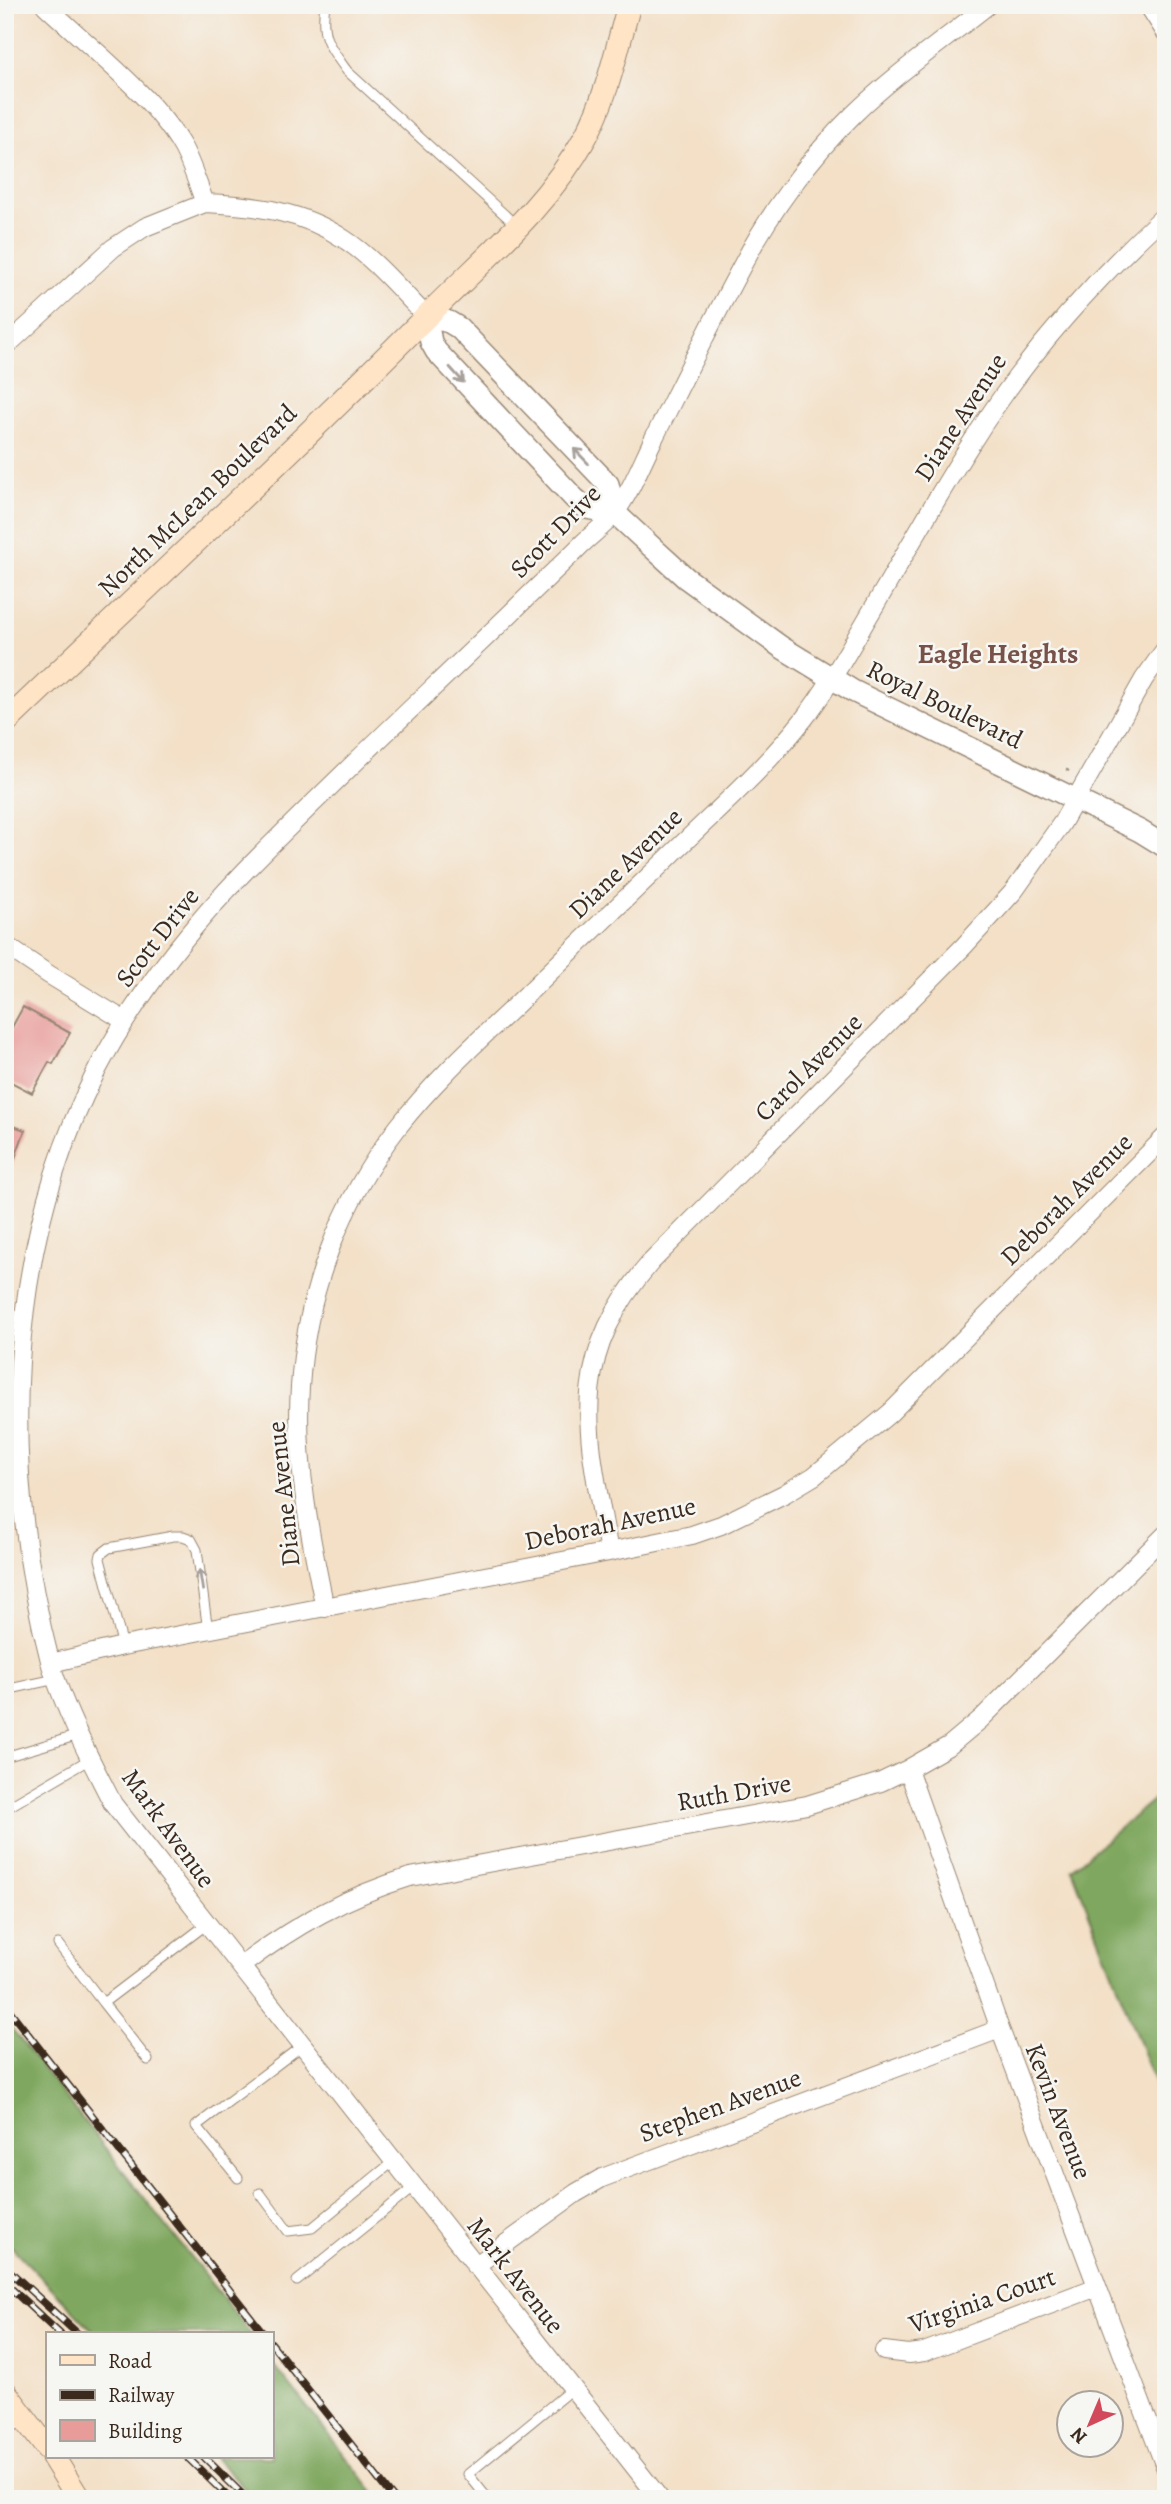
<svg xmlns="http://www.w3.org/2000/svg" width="1171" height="2504" viewBox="0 0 1171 2504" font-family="Alegreya,serif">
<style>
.forest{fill:#7fa75e;stroke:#5d683e;stroke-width:2}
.building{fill:#e89c9a}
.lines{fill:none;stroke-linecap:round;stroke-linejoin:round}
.service-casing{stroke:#978572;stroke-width:11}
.minor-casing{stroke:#978572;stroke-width:20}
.tertiary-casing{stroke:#978572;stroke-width:24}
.secondary-casing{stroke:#978572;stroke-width:25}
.path{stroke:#978572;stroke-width:3.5;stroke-dasharray:2 5;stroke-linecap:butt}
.service{stroke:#fff;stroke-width:9}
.minor{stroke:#fff;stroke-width:18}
.tertiary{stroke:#fff;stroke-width:21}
.secondary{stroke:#ffe4c6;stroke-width:23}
.rail-casing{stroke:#3b2a1e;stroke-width:8}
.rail{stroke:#f6f6f2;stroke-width:5;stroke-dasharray:16;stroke-linecap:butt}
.oneway{stroke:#a79f9a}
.labels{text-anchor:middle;stroke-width:5;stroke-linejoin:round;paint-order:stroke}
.street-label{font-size:26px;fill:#3b2a1e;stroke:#f6f6f2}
.neighbourhood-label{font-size:28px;font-weight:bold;fill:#785249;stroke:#f6f6f2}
</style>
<rect width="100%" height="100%" fill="#f6f6f2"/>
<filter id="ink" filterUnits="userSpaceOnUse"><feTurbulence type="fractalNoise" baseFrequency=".0143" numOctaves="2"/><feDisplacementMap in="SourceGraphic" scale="14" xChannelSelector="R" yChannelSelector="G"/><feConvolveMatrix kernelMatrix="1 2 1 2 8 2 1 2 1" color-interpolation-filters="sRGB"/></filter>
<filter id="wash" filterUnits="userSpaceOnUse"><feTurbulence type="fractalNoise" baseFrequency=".00686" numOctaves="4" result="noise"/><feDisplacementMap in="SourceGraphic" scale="28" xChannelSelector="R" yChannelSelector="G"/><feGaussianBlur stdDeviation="1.57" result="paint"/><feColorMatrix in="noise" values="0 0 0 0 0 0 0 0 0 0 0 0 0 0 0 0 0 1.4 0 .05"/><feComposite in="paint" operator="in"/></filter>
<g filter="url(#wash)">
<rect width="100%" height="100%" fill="#f3e0c7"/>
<!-- forest -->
<path class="forest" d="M 1166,1789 L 1166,2112 L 1072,1869 Z
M 5,2020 L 251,2334 L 96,2334 L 5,2240 Z
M 271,2360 L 271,2361 L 379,2499 L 255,2499 L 214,2457 L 271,2457 Z"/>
<g id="blocks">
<!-- building -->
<path class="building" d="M 23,1007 L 70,1033 L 53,1064 L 49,1062 L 32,1093 L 5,1079 L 5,1040 Z
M 5,1123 L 25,1130 L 7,1180 L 5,1180 Z"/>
</g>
</g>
<g filter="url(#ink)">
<use href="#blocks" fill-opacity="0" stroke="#978572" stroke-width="2"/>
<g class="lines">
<defs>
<path id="service" d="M 325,5 C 320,37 329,46 347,71 L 517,226
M 123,1646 L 100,1559 L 101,1554 L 109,1548 L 173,1536 L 183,1536 L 191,1539 L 197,1550 L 208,1631
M 5,1690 L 56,1679
M 5,1757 L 79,1735
M 5,1809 L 90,1759
M 58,1944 L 103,2003 L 207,1924
M 103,2003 L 148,2060
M 238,2178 L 196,2126 L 303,2045
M 260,2193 L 288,2231 L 312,2228 L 394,2161
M 297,2281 L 414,2187
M 5,2433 L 23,2419
M 488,2499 L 468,2474 L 573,2388"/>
<path id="minor" d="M 45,5 C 88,46 154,96 183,148 C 192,165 198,185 205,203 C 254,205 302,211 344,239 C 375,259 400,290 426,316
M 1148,5 L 1166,33
M 5,347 L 113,248 L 145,227 L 205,203
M 5,945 L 48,974 L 125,1021
M 609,1552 C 588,1434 564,1362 651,1262 L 964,946 L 1014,891 L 1062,823 L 1144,679 L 1166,648
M 325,1608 C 310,1537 295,1461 300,1387 C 306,1293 340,1202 398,1127 C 433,1082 476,1043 517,1004 C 568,954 620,904 671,855 C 716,811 764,769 803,720 C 828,688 847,653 867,619 C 902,560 935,499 972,442 C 1026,356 1092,282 1166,214
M 51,1663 L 123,1646 L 609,1552 L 692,1535 L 721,1525 L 784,1494 L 814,1476 L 890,1413 L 1166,1136
M 908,1769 L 1000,2029 L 1166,2469
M 241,1966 C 295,1925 345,1897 410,1877 L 807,1805 L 881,1782 L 908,1769 L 950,1745 L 981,1719 L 1166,1534
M 475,2266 L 576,2193 L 602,2178 L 1000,2029
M 884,2351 L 909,2354 L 924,2352 L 1097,2287
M 660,2499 L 113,1804 C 90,1759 66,1713 51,1665 C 0,1471 4,1253 96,1072 C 135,997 187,931 245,871 C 331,783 422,699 511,613 C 534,590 558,568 581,545 C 591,535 604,526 613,515 C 629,496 642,462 654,438 C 683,380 712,321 743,264 C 770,212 811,156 853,115 C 894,75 943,41 988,5"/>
<path id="tertiary" d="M 615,513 L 586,508 L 574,498 L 436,351 L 431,342 L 426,316 L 449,322 L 459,328 L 608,484 L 615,513 L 642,538 L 686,578 L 781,647 L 853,691 L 1140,831 L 1166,847"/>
<path id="secondary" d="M 5,723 C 145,589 288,456 425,318 C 482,260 546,209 586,136 C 607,97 617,48 629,5
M 5,2392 L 47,2448
M 53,2457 L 79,2499"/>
</defs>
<!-- service casing -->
<use href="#service" class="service-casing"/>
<!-- minor casing -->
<use href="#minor" class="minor-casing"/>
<!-- tertiary casing -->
<use href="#tertiary" class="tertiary-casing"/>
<!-- secondary casing -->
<use href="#secondary" class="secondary-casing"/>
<!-- path -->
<path class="path" d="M 1067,771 L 1070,766"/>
<!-- service -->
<use href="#service" class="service"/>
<!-- minor -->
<use href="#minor" class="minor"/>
<!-- tertiary -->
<use href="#tertiary" class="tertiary"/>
<!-- secondary -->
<use href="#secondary" class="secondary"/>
<defs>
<path id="rail" d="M 5,2005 L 264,2334
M 5,2267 L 78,2334
M 5,2283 L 60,2334
M 271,2343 L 394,2499
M 187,2457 L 230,2499
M 204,2457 L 247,2499"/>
</defs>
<!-- rail casing -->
<use href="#rail" class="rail-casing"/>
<!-- rail -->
<use href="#rail" class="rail"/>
</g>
<!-- one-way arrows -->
<defs><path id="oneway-shaft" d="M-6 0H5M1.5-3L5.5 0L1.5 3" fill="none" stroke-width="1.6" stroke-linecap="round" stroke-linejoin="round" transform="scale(1.75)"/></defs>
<g class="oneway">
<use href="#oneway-shaft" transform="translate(457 375) rotate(48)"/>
<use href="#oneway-shaft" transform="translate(581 456) rotate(-134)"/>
<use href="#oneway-shaft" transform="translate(201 1580) rotate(-99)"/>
</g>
</g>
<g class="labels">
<!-- street labels -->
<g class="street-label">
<text transform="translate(960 417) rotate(-57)" y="9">Diane Avenue</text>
<text transform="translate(197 500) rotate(-44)" y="9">North McLean Boulevard</text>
<text transform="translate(555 531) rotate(-46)" y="9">Scott Drive</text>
<text transform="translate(945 704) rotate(26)" y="9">Royal Boulevard</text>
<text transform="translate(625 863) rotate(-44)" y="9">Diane Avenue</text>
<text transform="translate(157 937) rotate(-52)" y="9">Scott Drive</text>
<text transform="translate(808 1067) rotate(-45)" y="9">Carol Avenue</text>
<text transform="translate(1066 1199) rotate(-45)" y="9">Deborah Avenue</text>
<text transform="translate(283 1494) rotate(-96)" y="9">Diane Avenue</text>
<text transform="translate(610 1523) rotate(-12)" y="9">Deborah Avenue</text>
<text transform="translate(734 1792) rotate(-10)" y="9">Ruth Drive</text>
<text transform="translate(169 1828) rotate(54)" y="9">Mark Avenue</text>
<text transform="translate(720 2105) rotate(-20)" y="9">Stephen Avenue</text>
<text transform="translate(1059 2111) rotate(69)" y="9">Kevin Avenue</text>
<text transform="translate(516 2275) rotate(52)" y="9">Mark Avenue</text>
<text transform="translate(982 2300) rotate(-19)" y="9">Virginia Court</text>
</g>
<!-- neighbourhood labels -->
<g class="neighbourhood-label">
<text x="998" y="663">Eagle Heights</text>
</g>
</g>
<!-- margin -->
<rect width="1171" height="2504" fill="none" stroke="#f6f6f2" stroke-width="28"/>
<!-- legend -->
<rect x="46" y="2332" width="228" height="126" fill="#f6f6f2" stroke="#aba49d" stroke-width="2"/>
<rect x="60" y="2355" width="35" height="10" fill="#ffe4c6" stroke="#aba49d" stroke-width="2"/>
<text x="108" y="2368" font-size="21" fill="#3b2a1e">Road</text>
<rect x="60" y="2390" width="35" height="10" fill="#3b2a1e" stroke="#aba49d" stroke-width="2"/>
<text x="108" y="2402" font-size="21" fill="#3b2a1e">Railway</text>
<rect x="60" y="2420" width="35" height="21" fill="#e89c9a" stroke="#aba49d" stroke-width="2"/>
<text x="108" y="2438" font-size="21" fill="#3b2a1e">Building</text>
<!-- north arrow -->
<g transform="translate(1090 2424) rotate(224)"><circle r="33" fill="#f6f6f2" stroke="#aba49d" stroke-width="2"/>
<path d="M0-5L12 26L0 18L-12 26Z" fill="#d1495b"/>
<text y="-10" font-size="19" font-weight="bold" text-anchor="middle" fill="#3b2a1e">N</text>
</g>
</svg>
